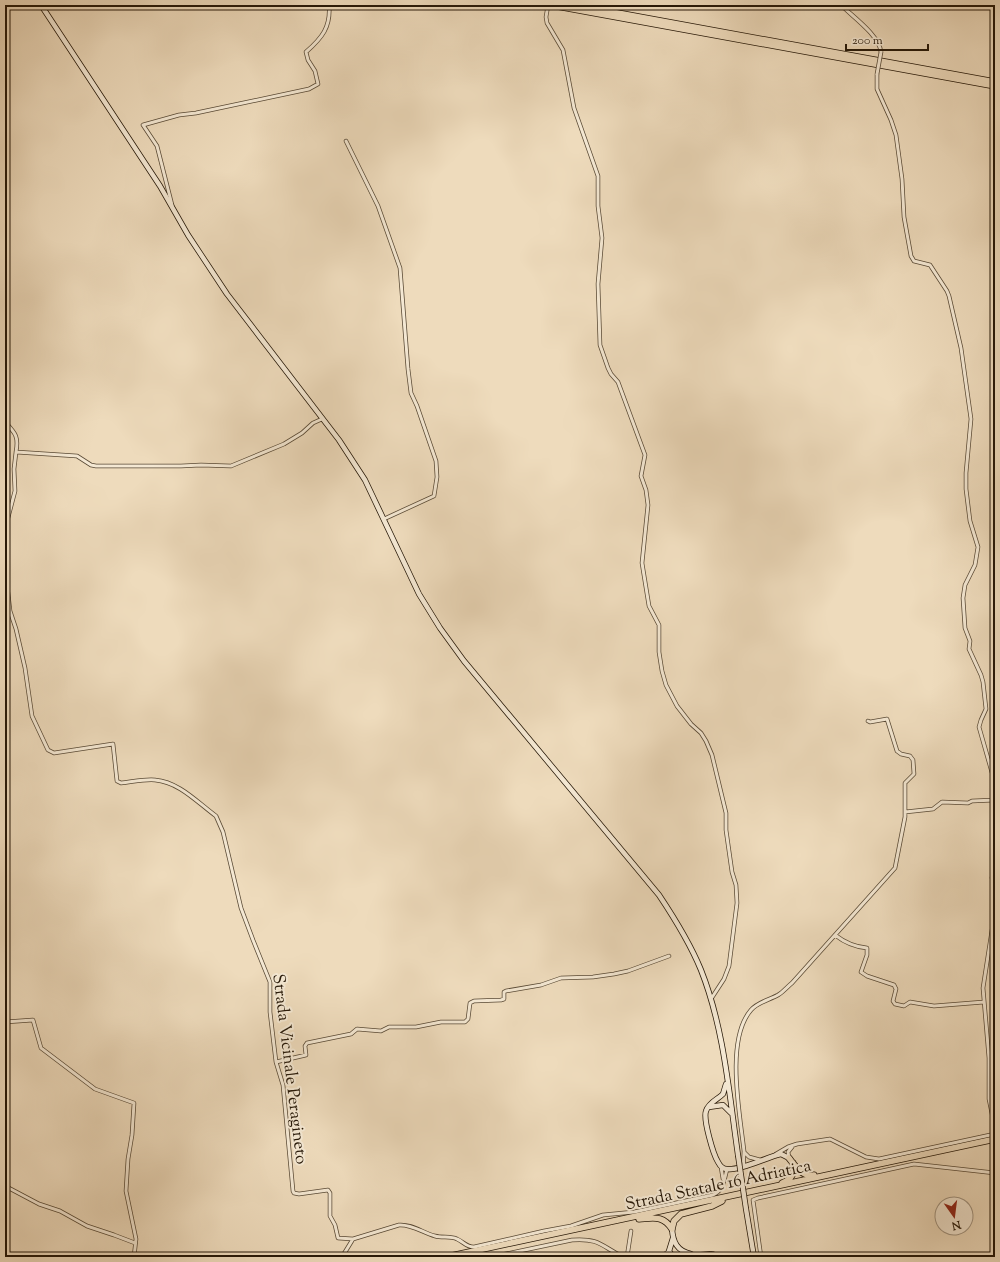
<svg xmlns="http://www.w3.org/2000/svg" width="1000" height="1262" viewBox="0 0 1000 1262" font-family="'Sorts Mill Goudy',serif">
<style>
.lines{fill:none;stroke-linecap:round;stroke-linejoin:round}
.street-casing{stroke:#584935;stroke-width:4.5}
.secondary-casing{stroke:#261808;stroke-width:6}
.highway-casing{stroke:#261808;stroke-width:7}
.street{stroke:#f4e8d3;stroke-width:3}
.secondary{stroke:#f4e8d3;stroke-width:4.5}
.highway{stroke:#eedbbc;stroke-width:5.5}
.street-bridge-casing{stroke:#584935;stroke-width:4.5;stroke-linecap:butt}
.secondary-bridge-casing{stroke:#261808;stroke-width:6;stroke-linecap:butt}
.street-bridge{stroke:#f4e8d3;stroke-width:3}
.secondary-bridge{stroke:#f4e8d3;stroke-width:4.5}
.labels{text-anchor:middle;stroke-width:4;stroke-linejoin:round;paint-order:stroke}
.street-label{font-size:17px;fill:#261808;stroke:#f4e8d3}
</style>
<rect width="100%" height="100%" fill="#eedbbc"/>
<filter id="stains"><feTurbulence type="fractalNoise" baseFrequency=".005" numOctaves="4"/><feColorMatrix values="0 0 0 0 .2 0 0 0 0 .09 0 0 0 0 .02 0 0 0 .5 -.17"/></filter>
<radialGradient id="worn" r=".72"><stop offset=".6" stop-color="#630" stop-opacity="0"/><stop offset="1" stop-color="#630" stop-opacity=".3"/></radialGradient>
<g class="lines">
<defs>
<path id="street" d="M 548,5 L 546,17 L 547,23 L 563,50 L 574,108 L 598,176 L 598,206 L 602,238 L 598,284 L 600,345 L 608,368 L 611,374 L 618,382 L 645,455 L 641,476 L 646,490 L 648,505 L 642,563 L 649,606 L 659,625 L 659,652 L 662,671 L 666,685 L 677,706 L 691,724 L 701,733 L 706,741 L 712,755 L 726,813 L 726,830 L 732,872 L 736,885 L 737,903 L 729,966 L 724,979 L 711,999
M 841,5 C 853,17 879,35 881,52
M 877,74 L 877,89 L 891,120 L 896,135 L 902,179 L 904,217 L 911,256 L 914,261 L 930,265 L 947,291 L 949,296 L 961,348 L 971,419 L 966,473 L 966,489 L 970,521 L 978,547 L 975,565 L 965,585 L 963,598 L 965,628 L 970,641 L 969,649 L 981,675 L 983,682 L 986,709 L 981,720 L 979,727 L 995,783
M 346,141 L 378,206 L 400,268 L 408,369 L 411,393 L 417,406 L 436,461 L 437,477 L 434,496 L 384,519
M 172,205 L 157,146 L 143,125 L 179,115 L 196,113 L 309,89 L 318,84 L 315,71 L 308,60 L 306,52 C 322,38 331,27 329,5
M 5,422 C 15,433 19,436 16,452
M 5,529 L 15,491 L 14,469 L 16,452 L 77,456 L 91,465 L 96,466 L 181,466 L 201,465 L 231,466 L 284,444 L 302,433 L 313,423 L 322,419
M 5,532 L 6,576 L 10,611 L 16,629 L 25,668 L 32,716 L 48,750 L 54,753 L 113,744 L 117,781 L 121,783 C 132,782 144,779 155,780 C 179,782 197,802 216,816 L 223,832 L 241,908 L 253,940 L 270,982 L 270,1012 L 276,1062 L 283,1085 L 293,1191 L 294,1193 L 299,1194 L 328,1190 L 330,1193 L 330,1216 L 335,1225 L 338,1238 L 353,1239
M 905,812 L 933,809 L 942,802 L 968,803 L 972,801 L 995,800
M 995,861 L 992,878 L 995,881
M 995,911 L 983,988 L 989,1058 L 989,1099 L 995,1128
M 835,935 C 844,942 855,947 867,948 L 867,955 L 861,972 L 867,976 L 894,985 L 896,989 L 893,1001 L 895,1004 L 904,1006 L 910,1002 L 934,1006 L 984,1002
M 5,1022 L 33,1020 L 41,1048 L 95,1089 L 134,1103 L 132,1135 L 128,1159 L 126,1191 L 136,1239 L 134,1257
M 276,1062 L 306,1055 L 305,1046 L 307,1043 L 351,1034 L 357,1029 L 381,1031 L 389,1027 L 416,1027 L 441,1022 L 465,1022 L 468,1019 L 470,1003 L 474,1001 L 501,1000 L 504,999 L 504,992 L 506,991 L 541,985 L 561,978 L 593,977 L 614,974 L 628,971 L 669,956
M 744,1152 L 749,1157 L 760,1160
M 776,1154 L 788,1147 L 797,1144 L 830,1139 L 866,1157 L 879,1159 L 995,1134
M 789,1158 L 788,1152 L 792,1147
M 744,1166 C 743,1161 744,1156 744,1151 C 740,1114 725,1040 751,1010 C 758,1002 769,1000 778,995 C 783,992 787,987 792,983 L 895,868 L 905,817 L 905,783 L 914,774 L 913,760 L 910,756 L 901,754 L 897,751 L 887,719 L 870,722 L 868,721
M 721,1167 L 723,1179
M 5,1186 L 39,1204 L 60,1211 L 87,1226 L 114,1235 L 135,1243
M 5,1253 L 22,1257
M 342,1257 L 353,1239 L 399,1225 C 412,1224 423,1233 435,1236 C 442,1238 451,1236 457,1239 C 464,1242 466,1247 474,1247 L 544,1231 L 571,1226 L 603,1215 L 634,1212 L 713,1195 C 724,1190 724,1180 727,1169
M 491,1257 L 572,1240 C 600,1238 601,1246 623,1257
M 627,1257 L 631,1231
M 661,1257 L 669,1251
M 761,1257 L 753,1200 L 758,1198 L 914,1164 L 995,1173"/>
<path id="secondary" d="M 41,5 L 160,186 L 188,235 L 227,294 L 339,440 L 365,480 L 419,594 L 440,628 L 464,661 L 659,895 C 675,919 690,943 701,970 C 724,1028 729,1093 738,1155
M 726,1084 L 723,1094 C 717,1100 709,1102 706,1111 C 703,1119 713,1154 718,1162 C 720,1166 723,1169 727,1169 C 740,1171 767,1157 781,1154 L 789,1158
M 709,1107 L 723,1105 L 731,1113
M 746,1209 L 754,1257
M 672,1229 C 673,1242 677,1251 691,1254
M 673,1238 L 669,1251 L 673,1257
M 679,1257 L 712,1254 L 721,1257"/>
<path id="highway" d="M 551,5 L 995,86
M 574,5 L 995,82
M 789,1158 C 796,1167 802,1177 814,1175
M 782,1183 C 793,1179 794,1173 793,1163
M 639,1219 C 654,1218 663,1215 672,1229
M 672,1229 L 674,1221 L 681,1214 L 712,1206 L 722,1201
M 446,1257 L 995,1139"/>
</defs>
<!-- street casing -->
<use href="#street" class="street-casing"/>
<!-- secondary casing -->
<use href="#secondary" class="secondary-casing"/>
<!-- highway casing -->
<use href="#highway" class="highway-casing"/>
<!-- street -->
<use href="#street" class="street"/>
<!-- secondary -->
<use href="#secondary" class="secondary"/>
<!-- highway -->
<use href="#highway" class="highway"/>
<defs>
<path id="street-bridge" d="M 877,74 L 881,52"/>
<path id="secondary-bridge" d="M 738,1155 L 746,1209"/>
</defs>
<!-- street-bridge casing -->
<use href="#street-bridge" class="street-bridge-casing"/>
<!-- secondary-bridge casing -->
<use href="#secondary-bridge" class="secondary-bridge-casing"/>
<!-- street-bridge -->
<use href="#street-bridge" class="street-bridge"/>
<!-- secondary-bridge -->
<use href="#secondary-bridge" class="secondary-bridge"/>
</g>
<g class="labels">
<!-- street labels -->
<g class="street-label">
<text transform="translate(291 1069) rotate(83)" y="6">Strada Vicinale Peragineto</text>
<text transform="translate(718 1184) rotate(-12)" y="6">Strada Statale 16 Adriatica</text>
</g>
</g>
<!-- margin -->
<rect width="1000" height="1262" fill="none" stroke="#eedbbc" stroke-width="20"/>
<rect x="6" y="6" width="988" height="1250" fill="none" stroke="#261808" stroke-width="2"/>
<rect x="10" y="10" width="980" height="1242" fill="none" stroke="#261808"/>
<!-- north arrow -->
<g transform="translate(954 1216) rotate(166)"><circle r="19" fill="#f4e8d3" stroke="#a29582"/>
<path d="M0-3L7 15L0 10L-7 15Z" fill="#8f2418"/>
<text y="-6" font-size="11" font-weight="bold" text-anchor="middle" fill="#261808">N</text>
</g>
<!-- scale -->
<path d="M846 44v6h82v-6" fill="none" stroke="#261808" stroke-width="2"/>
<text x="852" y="44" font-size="12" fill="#261808" stroke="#f4e8d3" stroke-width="3" paint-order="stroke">200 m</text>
<rect width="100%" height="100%" filter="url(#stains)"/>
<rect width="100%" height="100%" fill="url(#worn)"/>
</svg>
